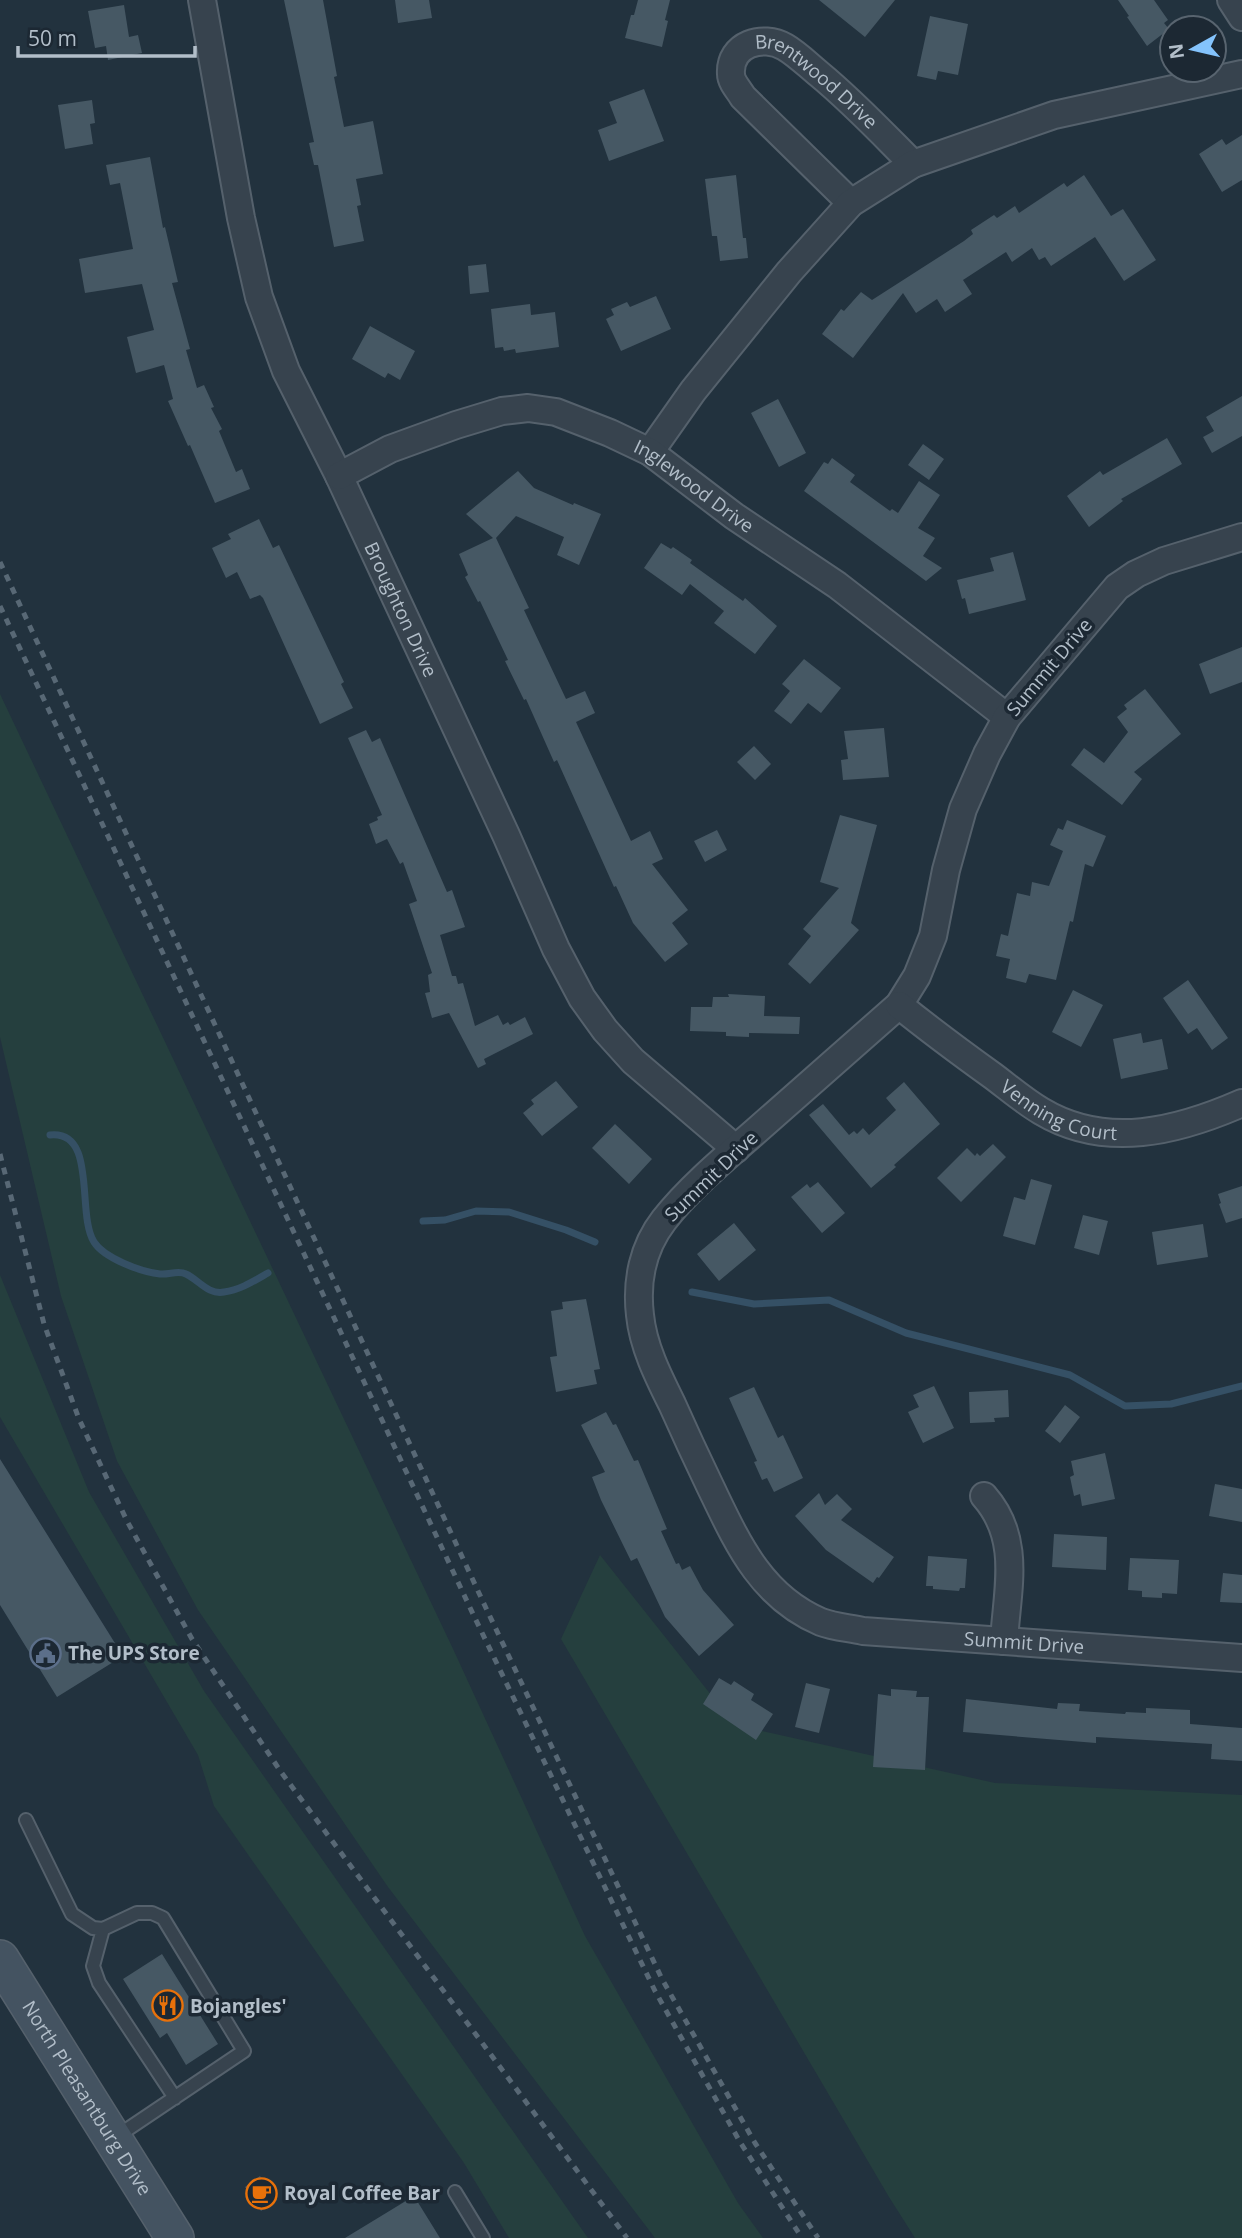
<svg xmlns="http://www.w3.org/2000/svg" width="1242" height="2238" viewBox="0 0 1242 2238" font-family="'Open Sans',sans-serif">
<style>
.green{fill:#253f3e}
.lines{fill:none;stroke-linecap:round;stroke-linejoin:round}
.stream{stroke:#355065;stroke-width:7}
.building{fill:#465864}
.lane-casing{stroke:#55616c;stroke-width:16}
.street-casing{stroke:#55616c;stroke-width:30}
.secondary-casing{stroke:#55616c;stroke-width:40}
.lane{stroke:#37434e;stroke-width:12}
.street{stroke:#37434e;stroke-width:26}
.secondary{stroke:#445361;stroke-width:37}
.rail{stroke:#586875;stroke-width:5;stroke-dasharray:7 7;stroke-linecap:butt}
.labels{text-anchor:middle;stroke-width:7;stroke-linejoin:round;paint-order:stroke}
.street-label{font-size:19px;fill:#b2bec9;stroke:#1c2833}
.poi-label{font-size:19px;font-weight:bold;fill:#b2bec9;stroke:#1c2833;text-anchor:start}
</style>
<rect width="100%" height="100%" fill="#22323e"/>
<!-- green -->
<path class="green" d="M 0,694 L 454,1651 L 585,1936 L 738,2203 L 763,2238 L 655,2238 L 388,1887 L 198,1610 L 117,1461 L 61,1296 L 0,1037 Z
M 0,1275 L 89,1492 L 204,1691 L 588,2238 L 509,2238 L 464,2163 L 214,1806 L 198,1755 L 0,1417 Z
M 600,1555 L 735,1725 L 995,1783 L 1242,1795 L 1242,2238 L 915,2238 L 889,2197 L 561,1639 Z"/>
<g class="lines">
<!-- stream -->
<path class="stream" d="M 50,1135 C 98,1130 76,1214 94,1242 C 104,1258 141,1272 160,1274 C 169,1275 178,1270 186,1274 C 199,1280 208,1295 224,1292 C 240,1290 254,1281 268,1273
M 423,1221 L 445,1220 L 476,1211 L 509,1212 L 566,1230 L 595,1242
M 692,1292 L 754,1304 L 829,1300 L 906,1333 L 1070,1375 L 1125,1406 L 1171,1404 L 1242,1386"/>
</g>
<!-- building -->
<path class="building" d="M 284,0 L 323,0 L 337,76 L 334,77 L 344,127 L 373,121 L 383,174 L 356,179 L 361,205 L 357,206 L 364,241 L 334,247 L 318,165 L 314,165 L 309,143 L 314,142 Z
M 395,0 L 429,0 L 432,18 L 398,23 Z
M 638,0 L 670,0 L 665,20 L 668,21 L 662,47 L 625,38 L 631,15 L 634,15 Z
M 819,0 L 895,0 L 865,37 Z
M 1118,0 L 1154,0 L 1168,20 L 1164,23 L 1169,29 L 1147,46 L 1127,17 L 1129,16 Z
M 124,5 L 129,37 L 138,35 L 142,53 L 108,60 L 106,46 L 95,48 L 88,11 Z
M 930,16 L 968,24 L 958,75 L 938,71 L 936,80 L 917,76 Z
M 644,89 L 664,141 L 609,161 L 598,130 L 617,123 L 609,102 Z
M 92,100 L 95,123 L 90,124 L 93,144 L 65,149 L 58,105 Z
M 1242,135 L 1242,180 L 1222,192 L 1199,154 L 1222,139 L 1226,145 Z
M 150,157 L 163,228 L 165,227 L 178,282 L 172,283 L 190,349 L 186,350 L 197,388 L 204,385 L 214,407 L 211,408 L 222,429 L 219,431 L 236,472 L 242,469 L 250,489 L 215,503 L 190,445 L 188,446 L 168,401 L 173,399 L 164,365 L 136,373 L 127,337 L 154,330 L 142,284 L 85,293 L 79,259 L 133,249 L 120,183 L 110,185 L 106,165 Z
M 736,175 L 743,238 L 746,238 L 748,258 L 720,261 L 717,236 L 712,236 L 705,179 Z
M 1084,175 L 1111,216 L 1123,209 L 1156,260 L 1124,281 L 1095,237 L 1051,266 L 1045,257 L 1039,260 L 1032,248 L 1012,262 L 1006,252 L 963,280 L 972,294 L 945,312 L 937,299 L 916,313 L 903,293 L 853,358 L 822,334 L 841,309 L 844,311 L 861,292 L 872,300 L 964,241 L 973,234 L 971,230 L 994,215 L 997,218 L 1015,206 L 1019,213 L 1064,183 L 1067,187 Z
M 486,264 L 489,292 L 470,294 L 468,266 Z
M 656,296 L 671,329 L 621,351 L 606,319 L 614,315 L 611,309 L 627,302 L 630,307 Z
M 530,304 L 531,315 L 555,312 L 559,347 L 516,353 L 515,349 L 504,351 L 503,347 L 495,348 L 491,309 Z
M 370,326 L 415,351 L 400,380 L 388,373 L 385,378 L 352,359 Z
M 1242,396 L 1242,436 L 1212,453 L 1203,437 L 1214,431 L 1206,417 Z
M 778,399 L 806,453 L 779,467 L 751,413 Z
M 1167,438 L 1182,464 L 1121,499 L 1123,501 L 1089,527 L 1067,496 L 1100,471 L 1103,475 Z
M 923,444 L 944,459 L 929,480 L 908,465 Z
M 832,458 L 855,475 L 850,482 L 890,511 L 892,509 L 898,513 L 919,481 L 940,495 L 918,528 L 935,538 L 923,556 L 942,568 L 926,581 L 804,491 L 824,462 L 828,464 Z
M 518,471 L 534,488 L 573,505 L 574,503 L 601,514 L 579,565 L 557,555 L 564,537 L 516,516 L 496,538 L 529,608 L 524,610 L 566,699 L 585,691 L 595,713 L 576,722 L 631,841 L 650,831 L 663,859 L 652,864 L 688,910 L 672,923 L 688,944 L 665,962 L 633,923 L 616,886 L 614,887 L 557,760 L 554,762 L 526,699 L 524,700 L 505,661 L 508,660 L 480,601 L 478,602 L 465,577 L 468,575 L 459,554 L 493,538 L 466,514 Z
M 259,519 L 273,548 L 279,545 L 344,682 L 341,684 L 353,708 L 320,724 L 263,598 L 260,595 L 250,599 L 237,572 L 226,578 L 212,548 L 231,539 L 228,534 Z
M 661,543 L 671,549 L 673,547 L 692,560 L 690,563 L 743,601 L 745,598 L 777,626 L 755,654 L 714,623 L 724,611 L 690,584 L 682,595 L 644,568 Z
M 1013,552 L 1026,600 L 969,614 L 965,598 L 962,599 L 957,580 L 994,571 L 990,558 Z
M 1242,647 L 1242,682 L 1210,694 L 1199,664 Z
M 804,659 L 841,688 L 821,713 L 808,703 L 791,724 L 774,711 L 790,691 L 782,684 Z
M 1145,689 L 1181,734 L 1134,772 L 1142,779 L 1122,805 L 1071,765 L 1084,748 L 1104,763 L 1128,732 L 1117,717 L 1127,709 L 1124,705 Z
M 884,728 L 889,777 L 843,780 L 841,760 L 848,759 L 844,731 Z
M 366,730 L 372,742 L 380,738 L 447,892 L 452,890 L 465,927 L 440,935 L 452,976 L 456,976 L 458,984 L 463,983 L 475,1026 L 498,1015 L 503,1025 L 508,1022 L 510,1025 L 525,1017 L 533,1034 L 484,1059 L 486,1064 L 478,1068 L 449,1013 L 432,1018 L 425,993 L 430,992 L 428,975 L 432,973 L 409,904 L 417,901 L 403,862 L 400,864 L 387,839 L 376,844 L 369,824 L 378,820 L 377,817 L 382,815 L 348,738 Z
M 754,746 L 771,764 L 755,780 L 737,762 Z
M 840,815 L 877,825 L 851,923 L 859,930 L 810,984 L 788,964 L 811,936 L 803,929 L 839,888 L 820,882 Z
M 1067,820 L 1106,836 L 1093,867 L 1085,864 L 1073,922 L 1070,921 L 1056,980 L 1029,974 L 1026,983 L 1006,978 L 1010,959 L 996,956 L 1001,934 L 1008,936 L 1017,893 L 1030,896 L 1032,882 L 1049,886 L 1063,851 L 1050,845 L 1058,828 L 1063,830 Z
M 717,830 L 727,850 L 705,862 L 694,841 Z
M 1188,980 L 1228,1038 L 1212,1050 L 1197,1028 L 1188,1034 L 1163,998 Z
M 1073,990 L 1103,1005 L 1081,1047 L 1052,1032 Z
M 728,994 L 765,996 L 764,1016 L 800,1017 L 799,1034 L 749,1033 L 749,1037 L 726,1036 L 726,1032 L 690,1031 L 691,1007 L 712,1007 L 713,997 L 729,997 Z
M 1141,1033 L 1143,1043 L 1162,1039 L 1168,1069 L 1121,1079 L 1113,1039 Z
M 556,1081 L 578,1107 L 542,1136 L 523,1113 L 534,1104 L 531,1100 Z
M 904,1082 L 940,1124 L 894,1165 L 896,1167 L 871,1188 L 809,1115 L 823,1104 L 849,1135 L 854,1131 L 857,1134 L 863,1128 L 869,1135 L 896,1110 L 886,1098 Z
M 615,1124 L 652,1159 L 629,1184 L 592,1148 Z
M 993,1144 L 1006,1157 L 961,1202 L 937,1178 L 967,1148 L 975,1156 L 977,1153 L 980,1156 Z
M 1031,1179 L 1052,1185 L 1035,1245 L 1003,1236 L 1014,1197 L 1025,1200 Z
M 818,1182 L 845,1213 L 822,1233 L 791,1197 L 807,1184 L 810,1188 Z
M 1242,1186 L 1242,1218 L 1226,1223 L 1219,1204 L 1221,1203 L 1218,1194 Z
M 1083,1215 L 1108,1221 L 1099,1255 L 1074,1248 Z
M 734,1223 L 756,1250 L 719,1281 L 697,1254 Z
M 1203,1224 L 1208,1257 L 1157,1265 L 1152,1232 Z
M 586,1299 L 600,1369 L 594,1370 L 597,1384 L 556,1392 L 550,1357 L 557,1356 L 551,1311 L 563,1309 L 562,1302 Z
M 934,1386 L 954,1428 L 923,1443 L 908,1412 L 919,1407 L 913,1395 Z
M 754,1387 L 778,1438 L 783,1435 L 803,1478 L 774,1492 L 767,1478 L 762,1480 L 754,1462 L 757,1461 L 729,1398 Z
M 1008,1390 L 1009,1417 L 994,1418 L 995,1422 L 970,1423 L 969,1392 Z
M 1065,1405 L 1080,1417 L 1060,1443 L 1045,1431 Z
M 606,1412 L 613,1425 L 616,1424 L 634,1461 L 638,1460 L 667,1529 L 661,1531 L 676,1564 L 679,1563 L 682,1570 L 690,1566 L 703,1590 L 734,1625 L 699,1656 L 665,1617 L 637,1558 L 631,1561 L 601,1500 L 592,1477 L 605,1472 L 581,1425 Z
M 1105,1453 L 1115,1499 L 1082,1506 L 1080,1494 L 1074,1496 L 1070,1477 L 1074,1475 L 1071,1461 Z
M 0,1459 L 123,1656 L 57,1697 L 0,1605 Z
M 1215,1484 L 1242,1489 L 1242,1522 L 1209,1516 Z
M 819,1493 L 825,1505 L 837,1494 L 852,1509 L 841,1520 L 894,1557 L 879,1578 L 877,1577 L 873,1583 L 826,1550 L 795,1516 Z
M 1054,1534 L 1107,1537 L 1106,1570 L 1052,1567 Z
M 928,1556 L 967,1559 L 965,1588 L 960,1588 L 959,1591 L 933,1589 L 933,1586 L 926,1586 Z
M 1130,1558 L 1179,1560 L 1177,1594 L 1162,1593 L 1162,1598 L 1142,1597 L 1142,1591 L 1128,1590 Z
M 1223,1573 L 1242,1575 L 1242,1603 L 1220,1602 Z
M 719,1678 L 731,1685 L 734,1681 L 754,1694 L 751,1700 L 773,1714 L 756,1740 L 703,1704 Z
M 806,1683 L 830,1689 L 819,1733 L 795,1727 Z
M 891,1689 L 917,1691 L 916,1697 L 929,1697 L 925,1770 L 873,1767 L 878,1694 L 891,1696 Z
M 966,1699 L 1057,1709 L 1058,1703 L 1080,1704 L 1079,1711 L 1125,1714 L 1126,1712 L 1146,1713 L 1146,1708 L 1190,1710 L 1190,1724 L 1242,1728 L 1242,1761 L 1211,1759 L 1212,1744 L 1096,1737 L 1096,1743 L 963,1732 Z
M 162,1954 L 218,2044 L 186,2065 L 167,2033 L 160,2038 L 123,1979 Z
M 260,2176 L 277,2200 L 261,2211 L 245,2187 Z
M 414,2196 L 440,2238 L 345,2238 Z"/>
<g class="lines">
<defs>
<path id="lane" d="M 26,1820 L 72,1914 L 93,1928 L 103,1929 L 137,1913 L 152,1913 L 163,1918 L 244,2051 L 116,2137
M 103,1929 L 93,1966 L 99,1983 L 175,2098
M 455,2192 L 483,2238"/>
<g id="street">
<path id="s1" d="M 202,0 L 241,218 L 259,297 L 286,371 L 339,476 L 506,835 L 556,949 L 582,998 L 605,1030 L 633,1061 L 736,1149"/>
<path d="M 1231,0 L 1242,17"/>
<path id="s2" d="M 851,203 L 743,97 C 739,90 731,82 731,74 C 729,44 763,34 785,47 C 797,54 808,65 819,74 C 853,102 882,133 913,164"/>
<path d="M 650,452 L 693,391 L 789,272 L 851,203 L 913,164 L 1054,115 L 1242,74"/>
<path id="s3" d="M 339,476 L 390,449 L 456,425 L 502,411 L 528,408 L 556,412 L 610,433 L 650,452 L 734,516 L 837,585 L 1007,717"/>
<path id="s4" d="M 1242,537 L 1164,561 L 1136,574 L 1117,587 L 1007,717 L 987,754 L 963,809 L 946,870 L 933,936 L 917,976 L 899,1005 C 851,1047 804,1089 756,1131 C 726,1157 688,1189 664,1220 C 643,1247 636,1281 640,1315 C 643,1346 658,1376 672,1404 C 684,1431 697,1459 710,1486 C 737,1542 760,1596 821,1622 C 834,1627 850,1628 863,1631 L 1242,1658"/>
<path id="s5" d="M 899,1005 C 930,1030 961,1053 993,1076 C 1009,1088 1024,1101 1041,1111 C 1106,1150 1178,1131 1242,1103"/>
<path d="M 984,1496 C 1022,1539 1007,1589 1004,1641"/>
</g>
<g id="secondary">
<path id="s6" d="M 0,1959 L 175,2238"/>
</g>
</defs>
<!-- lane casing -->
<use href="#lane" class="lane-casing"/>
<!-- street casing -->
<use href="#street" class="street-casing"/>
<!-- secondary casing -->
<use href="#secondary" class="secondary-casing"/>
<!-- lane -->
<use href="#lane" class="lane"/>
<!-- street -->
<use href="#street" class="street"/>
<!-- secondary -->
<use href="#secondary" class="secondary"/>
<!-- rail -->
<path class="rail" d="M 0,562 L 485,1606 L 662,1979 L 755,2143 L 818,2238
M 0,606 L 473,1614 L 655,1991 L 740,2142 L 802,2238
M 0,1154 L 44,1324 L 79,1419 L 127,1521 L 192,1639 L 281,1772 L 627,2238"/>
</g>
<!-- icons -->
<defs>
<symbol id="civic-ring" viewBox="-11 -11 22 22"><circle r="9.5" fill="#1c2833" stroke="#5c6f8a" stroke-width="1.5"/><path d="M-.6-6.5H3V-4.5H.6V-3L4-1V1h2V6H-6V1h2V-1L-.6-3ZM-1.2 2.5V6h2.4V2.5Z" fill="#5c6f8a"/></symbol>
<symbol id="restaurant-ring" viewBox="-11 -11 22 22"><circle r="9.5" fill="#1c2833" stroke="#e8710a" stroke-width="1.5"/><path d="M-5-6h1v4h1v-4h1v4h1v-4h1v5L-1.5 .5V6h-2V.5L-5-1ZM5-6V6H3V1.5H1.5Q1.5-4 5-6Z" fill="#e8710a"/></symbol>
<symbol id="cafe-ring" viewBox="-11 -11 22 22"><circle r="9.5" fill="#1c2833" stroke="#e8710a" stroke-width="1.5"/><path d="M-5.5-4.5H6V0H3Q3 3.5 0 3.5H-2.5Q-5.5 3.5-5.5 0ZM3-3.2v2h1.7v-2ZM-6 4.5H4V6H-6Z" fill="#e8710a"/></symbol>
</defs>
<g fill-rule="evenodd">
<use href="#civic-ring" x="28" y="1636" width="35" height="35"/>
<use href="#restaurant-ring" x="150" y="1988" width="35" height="35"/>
<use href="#cafe-ring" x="244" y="2176" width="35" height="35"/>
</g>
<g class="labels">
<!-- street labels -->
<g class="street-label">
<text dy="7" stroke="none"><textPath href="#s2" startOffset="296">Brentwood Drive</textPath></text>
<text dy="7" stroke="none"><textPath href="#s3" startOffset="388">Inglewood Drive</textPath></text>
<text dy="7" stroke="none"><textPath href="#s1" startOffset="646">Broughton Drive</textPath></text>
<text transform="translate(1049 667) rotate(-50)" y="7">Summit Drive</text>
<text dy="7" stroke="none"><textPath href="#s5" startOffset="194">Venning Court</textPath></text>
<text transform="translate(711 1176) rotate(-44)" y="7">Summit Drive</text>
<text dy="7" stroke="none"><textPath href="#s4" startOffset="1605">Summit Drive</textPath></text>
<text dy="7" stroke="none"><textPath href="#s6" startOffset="164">North Pleasantburg Drive</textPath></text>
</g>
<!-- poi labels -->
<g class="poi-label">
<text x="68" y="1660">The UPS Store</text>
<text x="190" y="2013">Bojangles'</text>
<text x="284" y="2200">Royal Coffee Bar</text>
</g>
</g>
<!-- north arrow -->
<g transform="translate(1193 49) rotate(262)"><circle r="33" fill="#1c2833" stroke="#58646f" stroke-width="2"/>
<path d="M0-5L12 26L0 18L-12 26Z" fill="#84c3fc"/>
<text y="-10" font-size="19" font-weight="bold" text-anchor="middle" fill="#b2bec9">N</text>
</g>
<!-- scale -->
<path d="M18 46v10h177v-10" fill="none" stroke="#b2bec9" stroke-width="3.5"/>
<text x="28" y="46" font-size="21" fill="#b2bec9" stroke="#1c2833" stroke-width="5" paint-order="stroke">50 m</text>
</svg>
